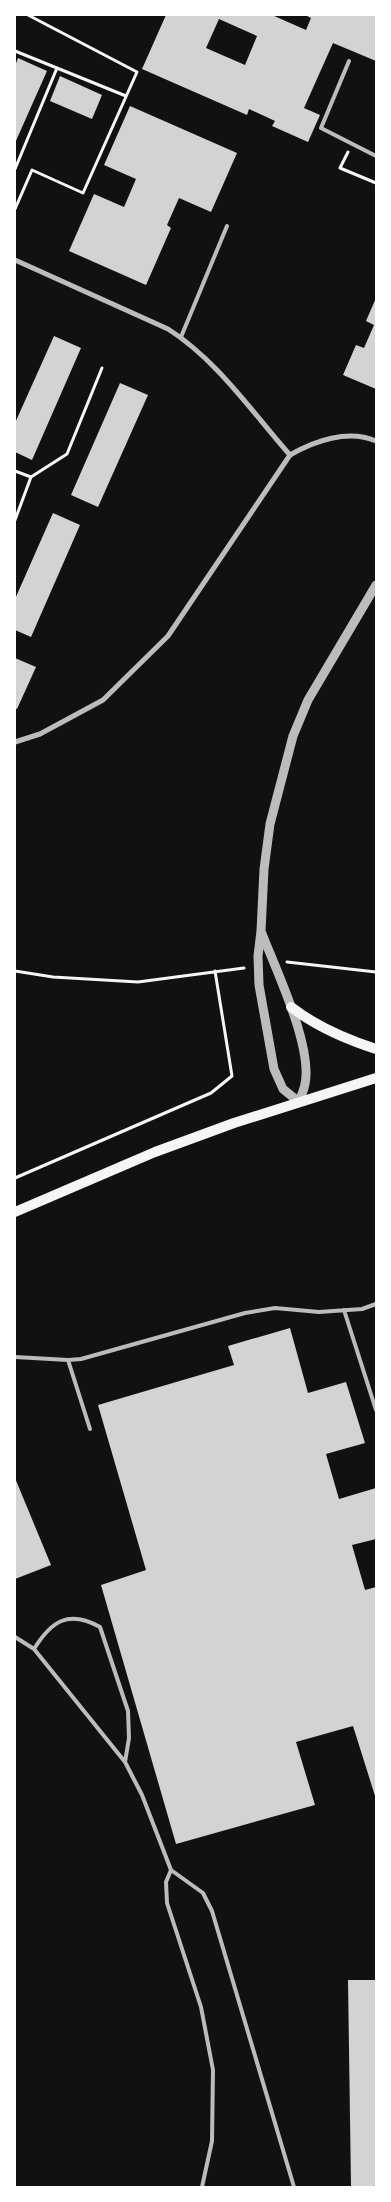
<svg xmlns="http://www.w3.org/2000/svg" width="391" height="2202" viewBox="0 0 391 2202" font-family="Jost,sans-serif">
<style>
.building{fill:#d3d3d3;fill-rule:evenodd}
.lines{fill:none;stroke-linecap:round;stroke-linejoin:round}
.path{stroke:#f5f5f5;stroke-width:3}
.service{stroke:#bcbcbc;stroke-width:4}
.minor{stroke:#bcbcbc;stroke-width:5}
.tertiary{stroke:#bcbcbc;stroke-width:9}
.secondary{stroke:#f5f5f5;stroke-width:10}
</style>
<rect width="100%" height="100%" fill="#111"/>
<!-- building -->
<path class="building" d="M 166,15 L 272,15 L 306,30 L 311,18 L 305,15 L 376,15 L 376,61 L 333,43 L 304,108 L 320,115 L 308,142 L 272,126 L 275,121 L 249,109 L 247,115 L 142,69 ZM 219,19 L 257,36 L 245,65 L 206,48 Z
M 18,58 L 47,71 L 15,143 L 15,66 Z
M 60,76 L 102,95 L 92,119 L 50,101 Z
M 130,106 L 237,153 L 211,212 L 179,198 L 167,225 L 171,228 L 146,285 L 69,251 L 94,194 L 124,207 L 136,179 L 104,165 Z
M 376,298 L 376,389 L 343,375 L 356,345 L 364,348 L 374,325 L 366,321 Z
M 54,336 L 81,348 L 32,460 L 15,452 L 15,423 Z
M 120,383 L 148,395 L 98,507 L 71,495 Z
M 53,513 L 80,525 L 31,637 L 15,630 L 15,599 Z
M 15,658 L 36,667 L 17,709 L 15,708 Z
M 290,1328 L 308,1393 L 346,1382 L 365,1443 L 326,1454 L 339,1499 L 376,1488 L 376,1539 L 352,1545 L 365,1590 L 376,1587 L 376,1799 L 353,1726 L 296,1742 L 315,1805 L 176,1844 L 101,1585 L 146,1570 L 98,1405 L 234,1365 L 228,1346 Z
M 15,1478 L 51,1565 L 15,1579 Z
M 348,1980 L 376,1980 L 376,2187 L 351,2187 Z"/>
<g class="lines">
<!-- path -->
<path class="path" d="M 15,51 L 126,96
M 348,152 L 340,168 L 376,183
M 15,169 L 57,68
M 15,209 L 32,170 L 83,193 L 137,72 L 28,15
M 15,471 L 31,477 L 67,454 L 102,368
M 15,520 L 31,477
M 287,962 L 376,972
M 15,971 L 53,977 L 138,982 L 244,968
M 15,1178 L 211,1093 L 232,1076 L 215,971"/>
<!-- service -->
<path class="service" d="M 349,61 L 321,128 L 376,156
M 181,337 L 227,226
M 344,1310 L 376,1410
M 15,1357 L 68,1360 L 81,1359 L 245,1313 L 275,1308 L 319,1312 L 362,1309 L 376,1304
M 68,1360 L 90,1429
M 15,1637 L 34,1649 L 125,1762 L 142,1795 L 171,1870 L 203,1893 L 212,1911 L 294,2187
M 34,1649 C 52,1620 69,1610 100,1627 L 128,1711 L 129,1738 L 125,1762
M 171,1870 L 166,1882 L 167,1903 L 201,2007 L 213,2070 L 212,2141 L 202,2187"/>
<!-- minor -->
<path class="minor" d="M 15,260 L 168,329 C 217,360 252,412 290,455
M 15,742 L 40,734 L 103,700 L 168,636 L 290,455 C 314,441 348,429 376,441"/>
<!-- tertiary -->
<path class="tertiary" d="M 261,931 C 275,968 313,1046 305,1084 C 304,1090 301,1096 299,1102 L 283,1089 L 274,1069 L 259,985 L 258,956 L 261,931 L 264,869 L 270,824 L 293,736 L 308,700 L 376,585"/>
<!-- secondary -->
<path class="secondary" d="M 291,1007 C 317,1027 345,1039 376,1049
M 15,1212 L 155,1152 L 234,1123 L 376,1078"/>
</g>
<!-- border -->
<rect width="391" height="2202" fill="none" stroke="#ffffff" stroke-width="32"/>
</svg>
